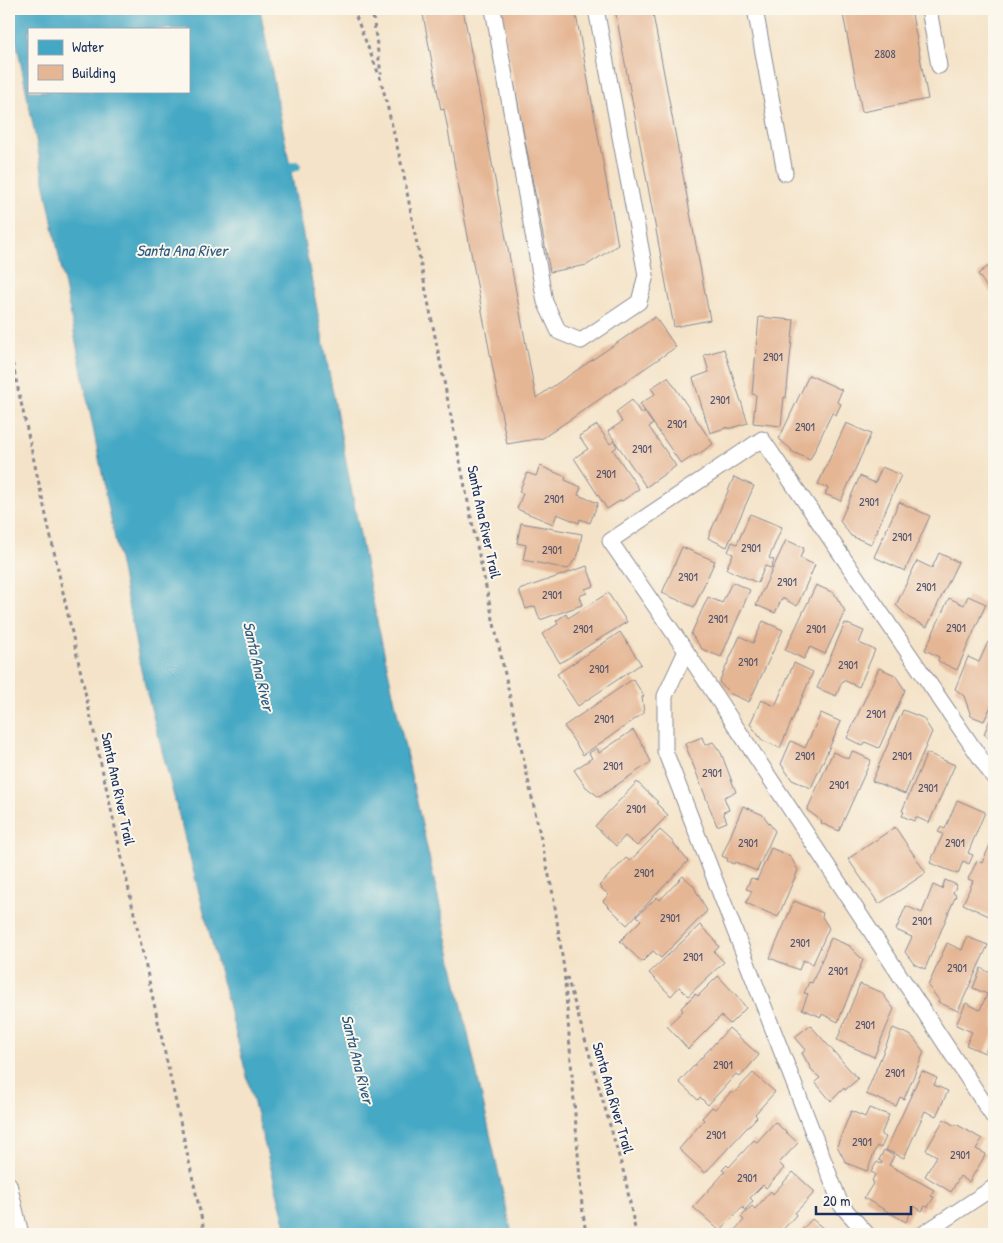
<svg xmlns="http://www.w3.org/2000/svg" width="1003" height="1243" viewBox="0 0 1003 1243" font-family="'Patrick Hand',sans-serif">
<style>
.water{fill:#44a8c4;stroke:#306c91;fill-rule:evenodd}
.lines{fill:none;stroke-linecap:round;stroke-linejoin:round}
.stream{stroke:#44a8c4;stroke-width:10}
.building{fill:#e5b694}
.lane-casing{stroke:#888993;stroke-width:17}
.path{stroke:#888993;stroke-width:3;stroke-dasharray:4 4;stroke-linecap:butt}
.lane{stroke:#fff;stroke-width:15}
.labels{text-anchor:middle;stroke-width:4;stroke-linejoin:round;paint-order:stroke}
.number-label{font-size:12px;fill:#4e516c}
.street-label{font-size:15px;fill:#1b2f5e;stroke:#fbf7ec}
.water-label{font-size:16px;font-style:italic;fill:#295982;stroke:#fbf7ec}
</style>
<rect width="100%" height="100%" fill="#fbf7ec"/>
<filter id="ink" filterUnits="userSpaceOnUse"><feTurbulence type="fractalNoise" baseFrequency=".02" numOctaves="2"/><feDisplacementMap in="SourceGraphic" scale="10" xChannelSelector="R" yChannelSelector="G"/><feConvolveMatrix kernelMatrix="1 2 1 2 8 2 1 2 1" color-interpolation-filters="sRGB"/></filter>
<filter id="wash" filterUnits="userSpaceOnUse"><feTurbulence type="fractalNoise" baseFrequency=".0096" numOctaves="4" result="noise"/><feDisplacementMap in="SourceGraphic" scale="20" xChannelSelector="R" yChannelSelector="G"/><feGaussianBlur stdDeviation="1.12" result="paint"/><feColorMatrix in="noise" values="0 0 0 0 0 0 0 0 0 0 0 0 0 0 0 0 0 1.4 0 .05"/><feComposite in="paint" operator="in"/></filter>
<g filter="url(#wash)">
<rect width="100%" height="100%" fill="#f4e3c8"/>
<!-- water -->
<path class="water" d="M 10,9 L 260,9 L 371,593 L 512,1234 L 288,1234 L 141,670 ZM 29,29 L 189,29 L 189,91 L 29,91 Z"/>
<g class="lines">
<!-- stream -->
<path class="stream" d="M 280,171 L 296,166"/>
</g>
<g id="blocks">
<!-- building -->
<path class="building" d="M 422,9 L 463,9 L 536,398 L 655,317 L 676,347 L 543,438 L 507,444 L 444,109 L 441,110 Z
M 500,9 L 575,9 L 618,245 L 587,265 L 550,272 Z
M 615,9 L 652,9 L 710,320 L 674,327 Z
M 842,9 L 911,9 L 928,99 L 862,112 Z
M 994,262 L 994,298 L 978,274 Z
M 759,317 L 794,320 L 786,398 L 784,397 L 781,426 L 753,423 L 756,395 L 752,394 Z
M 724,349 L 748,423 L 728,429 L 728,427 L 710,433 L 693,378 L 709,372 L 704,355 Z
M 809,375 L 842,390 L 837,402 L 841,404 L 836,415 L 832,413 L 810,460 L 791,451 L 792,450 L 779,439 Z
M 668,377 L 713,444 L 696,456 L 695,455 L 681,464 L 640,404 L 655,394 L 651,388 Z
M 632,400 L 641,414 L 644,411 L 653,424 L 649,427 L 676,466 L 646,487 L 608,431 L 622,422 L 616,412 Z
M 846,423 L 871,434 L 841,501 L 825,494 L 828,488 L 818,484 Z
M 597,425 L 610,444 L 614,441 L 617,447 L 613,450 L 639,489 L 622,501 L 621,500 L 607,509 L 574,458 L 588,449 L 579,436 Z
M 540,466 L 566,477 L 565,480 L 581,487 L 578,495 L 598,503 L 590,523 L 580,519 L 579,523 L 557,514 L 553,524 L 517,509 L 523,493 L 519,492 L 527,473 L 536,476 Z
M 882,467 L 901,475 L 871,544 L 851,536 L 840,521 L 860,476 L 875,483 Z
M 734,477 L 754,486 L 727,547 L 708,538 Z
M 899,502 L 930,516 L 905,571 L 874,557 Z
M 750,514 L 782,527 L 769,558 L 774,560 L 771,568 L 765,566 L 758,583 L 726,569 L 733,554 L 728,552 L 732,542 L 737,544 Z
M 521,523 L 582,534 L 578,555 L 568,569 L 523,560 L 526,545 L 517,543 Z
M 786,540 L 804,548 L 800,558 L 815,565 L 797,606 L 782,598 L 775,613 L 756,605 Z
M 682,547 L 715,561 L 694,607 L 662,593 Z
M 939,553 L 958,562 L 927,627 L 909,618 L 896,605 L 917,561 L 932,568 Z
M 587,566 L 594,586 L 585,589 L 587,593 L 579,596 L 582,605 L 540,620 L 535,606 L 526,609 L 519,590 Z
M 732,582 L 750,590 L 721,657 L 702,649 L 691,634 L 708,597 L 722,603 Z
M 816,585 L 834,593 L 845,611 L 825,654 L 810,647 L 804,659 L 785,650 Z
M 608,593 L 627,622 L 560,663 L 542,634 L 558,624 L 556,621 L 566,614 L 568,618 Z
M 968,596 L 986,604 L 957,670 L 938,661 L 939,657 L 925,650 L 949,598 L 964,605 Z
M 763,621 L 783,630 L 749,702 L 731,694 L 719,682 L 740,636 L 753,643 Z
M 845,623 L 864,631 L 859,643 L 875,650 L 859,687 L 843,680 L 836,696 L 817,688 Z
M 620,632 L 641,664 L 578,706 L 557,674 Z
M 988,642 L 994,645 L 994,700 L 984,721 L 971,716 L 964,696 L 955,689 L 968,657 L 979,662 Z
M 794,663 L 813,672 L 780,748 L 762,740 L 750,724 L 761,700 L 775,706 Z
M 879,668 L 895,675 L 905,690 L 879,748 L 865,742 L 863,746 L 847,738 Z
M 633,679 L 644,696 L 642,697 L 644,713 L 583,755 L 564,726 Z
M 994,709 L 994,742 L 984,734 Z
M 903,710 L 923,718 L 932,732 L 905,794 L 872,781 Z
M 821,713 L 841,722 L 811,788 L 792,780 L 781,764 L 791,741 L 805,748 Z
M 633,730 L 644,747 L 651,762 L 599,797 L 586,787 L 574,770 L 592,758 L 589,753 L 597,748 L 599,753 Z
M 702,737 L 705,745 L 713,742 L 721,753 L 736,792 L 724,797 L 729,810 L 723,812 L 727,822 L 717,826 L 685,744 Z
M 852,751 L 871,760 L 839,831 L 821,823 L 822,821 L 807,810 L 833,752 L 849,759 Z
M 927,753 L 955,765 L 929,823 L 916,817 L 914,821 L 902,816 L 904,812 L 902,811 Z
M 637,782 L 658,802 L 656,803 L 668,815 L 637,846 L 625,836 L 616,846 L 595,826 Z
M 957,800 L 985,812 L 968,853 L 973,855 L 969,864 L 963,861 L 958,874 L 930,863 L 943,834 L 938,832 L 941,827 L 945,829 Z
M 743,806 L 763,815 L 775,831 L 757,871 L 735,862 L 734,864 L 727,861 L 728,859 L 722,856 Z
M 895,827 L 926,873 L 879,904 L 848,859 Z
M 660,830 L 671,840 L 688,861 L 627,925 L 603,901 L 609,895 L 599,886 L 626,858 L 630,861 Z
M 992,840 L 994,841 L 994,904 L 989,916 L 963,904 L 973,881 L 968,879 L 977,861 L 982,863 Z
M 771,848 L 790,856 L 798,870 L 778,917 L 746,903 L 752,891 L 746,889 L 751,878 L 757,880 Z
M 683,876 L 693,885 L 707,911 L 661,958 L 653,951 L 642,962 L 620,941 L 641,920 L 637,916 L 657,897 L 660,900 Z
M 945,880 L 957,885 L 953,893 L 956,895 L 925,969 L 914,964 L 905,952 L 912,937 L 896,930 L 906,906 L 922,913 L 933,885 L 942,889 Z
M 794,901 L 823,913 L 822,917 L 829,928 L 813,964 L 803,960 L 799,970 L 770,958 Z
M 700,925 L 714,939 L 719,947 L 714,952 L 724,962 L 688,996 L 679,987 L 671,996 L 649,973 Z
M 967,937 L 988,945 L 958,1011 L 938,1002 L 939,1000 L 928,986 L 947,943 L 962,950 Z
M 831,938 L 850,946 L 850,947 L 863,960 L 838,1022 L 822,1014 L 821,1017 L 802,1009 L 808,994 L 804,993 L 809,982 L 812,983 Z
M 981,968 L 994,975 L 994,1032 L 985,1053 L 966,1045 L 972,1032 L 956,1025 L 966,1003 L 980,1010 L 987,994 L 973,988 Z
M 718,976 L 739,998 L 746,1008 L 730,1024 L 721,1016 L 688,1049 L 667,1026 L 683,1011 L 681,1008 L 695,994 L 698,996 Z
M 860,984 L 881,992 L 894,1009 L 874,1057 L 837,1040 Z
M 810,1025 L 858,1079 L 845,1090 L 844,1088 L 831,1101 L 815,1082 L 820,1078 L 811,1069 L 802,1053 L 806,1050 L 795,1037 Z
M 729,1028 L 759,1055 L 740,1077 L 736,1074 L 708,1105 L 700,1097 L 698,1100 L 679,1082 Z
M 893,1028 L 912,1036 L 924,1052 L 904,1099 L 900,1097 L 896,1106 L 866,1094 Z
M 922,1071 L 937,1078 L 934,1085 L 948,1091 L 936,1116 L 925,1111 L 904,1158 L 886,1150 Z
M 753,1073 L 775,1092 L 755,1114 L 757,1117 L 705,1173 L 679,1149 L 704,1120 L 702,1118 L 712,1107 L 715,1109 L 731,1092 L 733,1094 Z
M 869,1108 L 889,1115 L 881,1135 L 886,1137 L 881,1148 L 877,1146 L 867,1171 L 846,1163 L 837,1146 L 851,1111 L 865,1117 Z
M 944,1119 L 955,1126 L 956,1124 L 982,1139 L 976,1149 L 986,1154 L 969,1182 L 960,1176 L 951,1192 L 925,1176 L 937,1156 L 926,1150 Z
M 775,1122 L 798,1143 L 779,1163 L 784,1168 L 766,1188 L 763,1185 L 750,1198 L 753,1201 L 745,1210 L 742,1207 L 720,1231 L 693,1207 L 725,1172 L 722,1170 L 727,1165 L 729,1167 L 754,1140 L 757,1142 Z
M 884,1150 L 894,1156 L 889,1165 L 934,1190 L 931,1196 L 934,1197 L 928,1207 L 925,1206 L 922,1211 L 914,1206 L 906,1222 L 864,1198 L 874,1182 L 872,1181 L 875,1174 L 871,1172 L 877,1162 L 881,1164 L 882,1162 L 879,1160 Z
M 793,1172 L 815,1192 L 795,1213 L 796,1215 L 779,1234 L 731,1234 L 744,1220 L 741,1217 L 752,1206 L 755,1209 L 771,1191 L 773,1194 Z
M 812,1219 L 830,1234 L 798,1234 Z"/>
</g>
</g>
<g filter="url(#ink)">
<use href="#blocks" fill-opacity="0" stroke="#888993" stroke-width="1"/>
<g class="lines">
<defs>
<path id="lane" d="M 493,9 L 545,302 L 559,332 L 581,341 L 639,302 L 646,275 L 596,9
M 755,9 L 785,173
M 929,9 L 939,66
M 686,651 L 665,696 L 665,751 L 841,1205 L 867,1234
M 994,778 L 762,439 L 610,541 L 686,651 L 994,1118
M 9,1184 L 21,1234
M 923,1234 L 994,1187"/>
</defs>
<!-- lane casing -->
<use href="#lane" class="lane-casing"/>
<!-- path -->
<path class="path" d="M 353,9 L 381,80 L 403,171 L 423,276 L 474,532 L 553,894 L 564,969 L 582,1206 L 586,1234
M 372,9 L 381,74
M 9,348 L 205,1234
M 567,977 L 625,1177 L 636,1234"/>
<!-- lane -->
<use href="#lane" class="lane"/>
</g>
</g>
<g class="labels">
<!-- number labels -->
<g class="number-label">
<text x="885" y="58">2808</text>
<text x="773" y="361">2901</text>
<text x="720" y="404">2901</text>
<text x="677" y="428">2901</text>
<text x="805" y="431">2901</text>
<text x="642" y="453">2901</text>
<text x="606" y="478">2901</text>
<text x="554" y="503">2901</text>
<text x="869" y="506">2901</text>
<text x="902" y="541">2901</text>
<text x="751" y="552">2901</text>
<text x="552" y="554">2901</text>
<text x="688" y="581">2901</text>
<text x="787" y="586">2901</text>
<text x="926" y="591">2901</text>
<text x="552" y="599">2901</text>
<text x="718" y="623">2901</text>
<text x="956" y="632">2901</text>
<text x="583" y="633">2901</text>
<text x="816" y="633">2901</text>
<text x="748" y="666">2901</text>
<text x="848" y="669">2901</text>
<text x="599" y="673">2901</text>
<text x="876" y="718">2901</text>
<text x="604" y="723">2901</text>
<text x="805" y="760">2901</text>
<text x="902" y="760">2901</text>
<text x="613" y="770">2901</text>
<text x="712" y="777">2901</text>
<text x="839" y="789">2901</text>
<text x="928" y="792">2901</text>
<text x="636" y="813">2901</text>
<text x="748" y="847">2901</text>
<text x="955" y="847">2901</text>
<text x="644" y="877">2901</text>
<text x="670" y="922">2901</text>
<text x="922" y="925">2901</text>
<text x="800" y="947">2901</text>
<text x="693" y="961">2901</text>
<text x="957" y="972">2901</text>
<text x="838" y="975">2901</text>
<text x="865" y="1029">2901</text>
<text x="723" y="1069">2901</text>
<text x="895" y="1077">2901</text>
<text x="716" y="1139">2901</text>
<text x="862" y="1146">2901</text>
<text x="960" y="1159">2901</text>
<text x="747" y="1182">2901</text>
</g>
<!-- street labels -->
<g class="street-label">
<text transform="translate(484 522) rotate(78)" y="5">Santa Ana River Trail</text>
<text transform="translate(118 789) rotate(78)" y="5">Santa Ana River Trail</text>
<text transform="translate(613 1098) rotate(74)" y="5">Santa Ana River Trail</text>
</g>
<!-- water labels -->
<g class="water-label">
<text x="182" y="256">Santa Ana River</text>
<text transform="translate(259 666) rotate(77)" y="6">Santa Ana River</text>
<text transform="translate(358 1059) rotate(76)" y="6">Santa Ana River</text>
</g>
</g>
<!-- margin -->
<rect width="1003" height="1243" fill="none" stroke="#fbf7ec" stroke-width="30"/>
<!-- legend -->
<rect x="28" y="28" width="162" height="65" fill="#fbf7ec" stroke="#a1a7b3"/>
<rect x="38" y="40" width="25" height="15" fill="#44a8c4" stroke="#a1a7b3"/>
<text x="72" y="52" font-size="15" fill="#1b2f5e">Water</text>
<rect x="38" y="65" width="25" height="15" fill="#e5b694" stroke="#a1a7b3"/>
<text x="72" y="78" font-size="15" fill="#1b2f5e">Building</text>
<!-- scale -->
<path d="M816 1206v8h95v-8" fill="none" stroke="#1b2f5e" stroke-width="2.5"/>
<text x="823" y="1206" font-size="15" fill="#1b2f5e" stroke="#fbf7ec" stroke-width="4" paint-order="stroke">20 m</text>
</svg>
